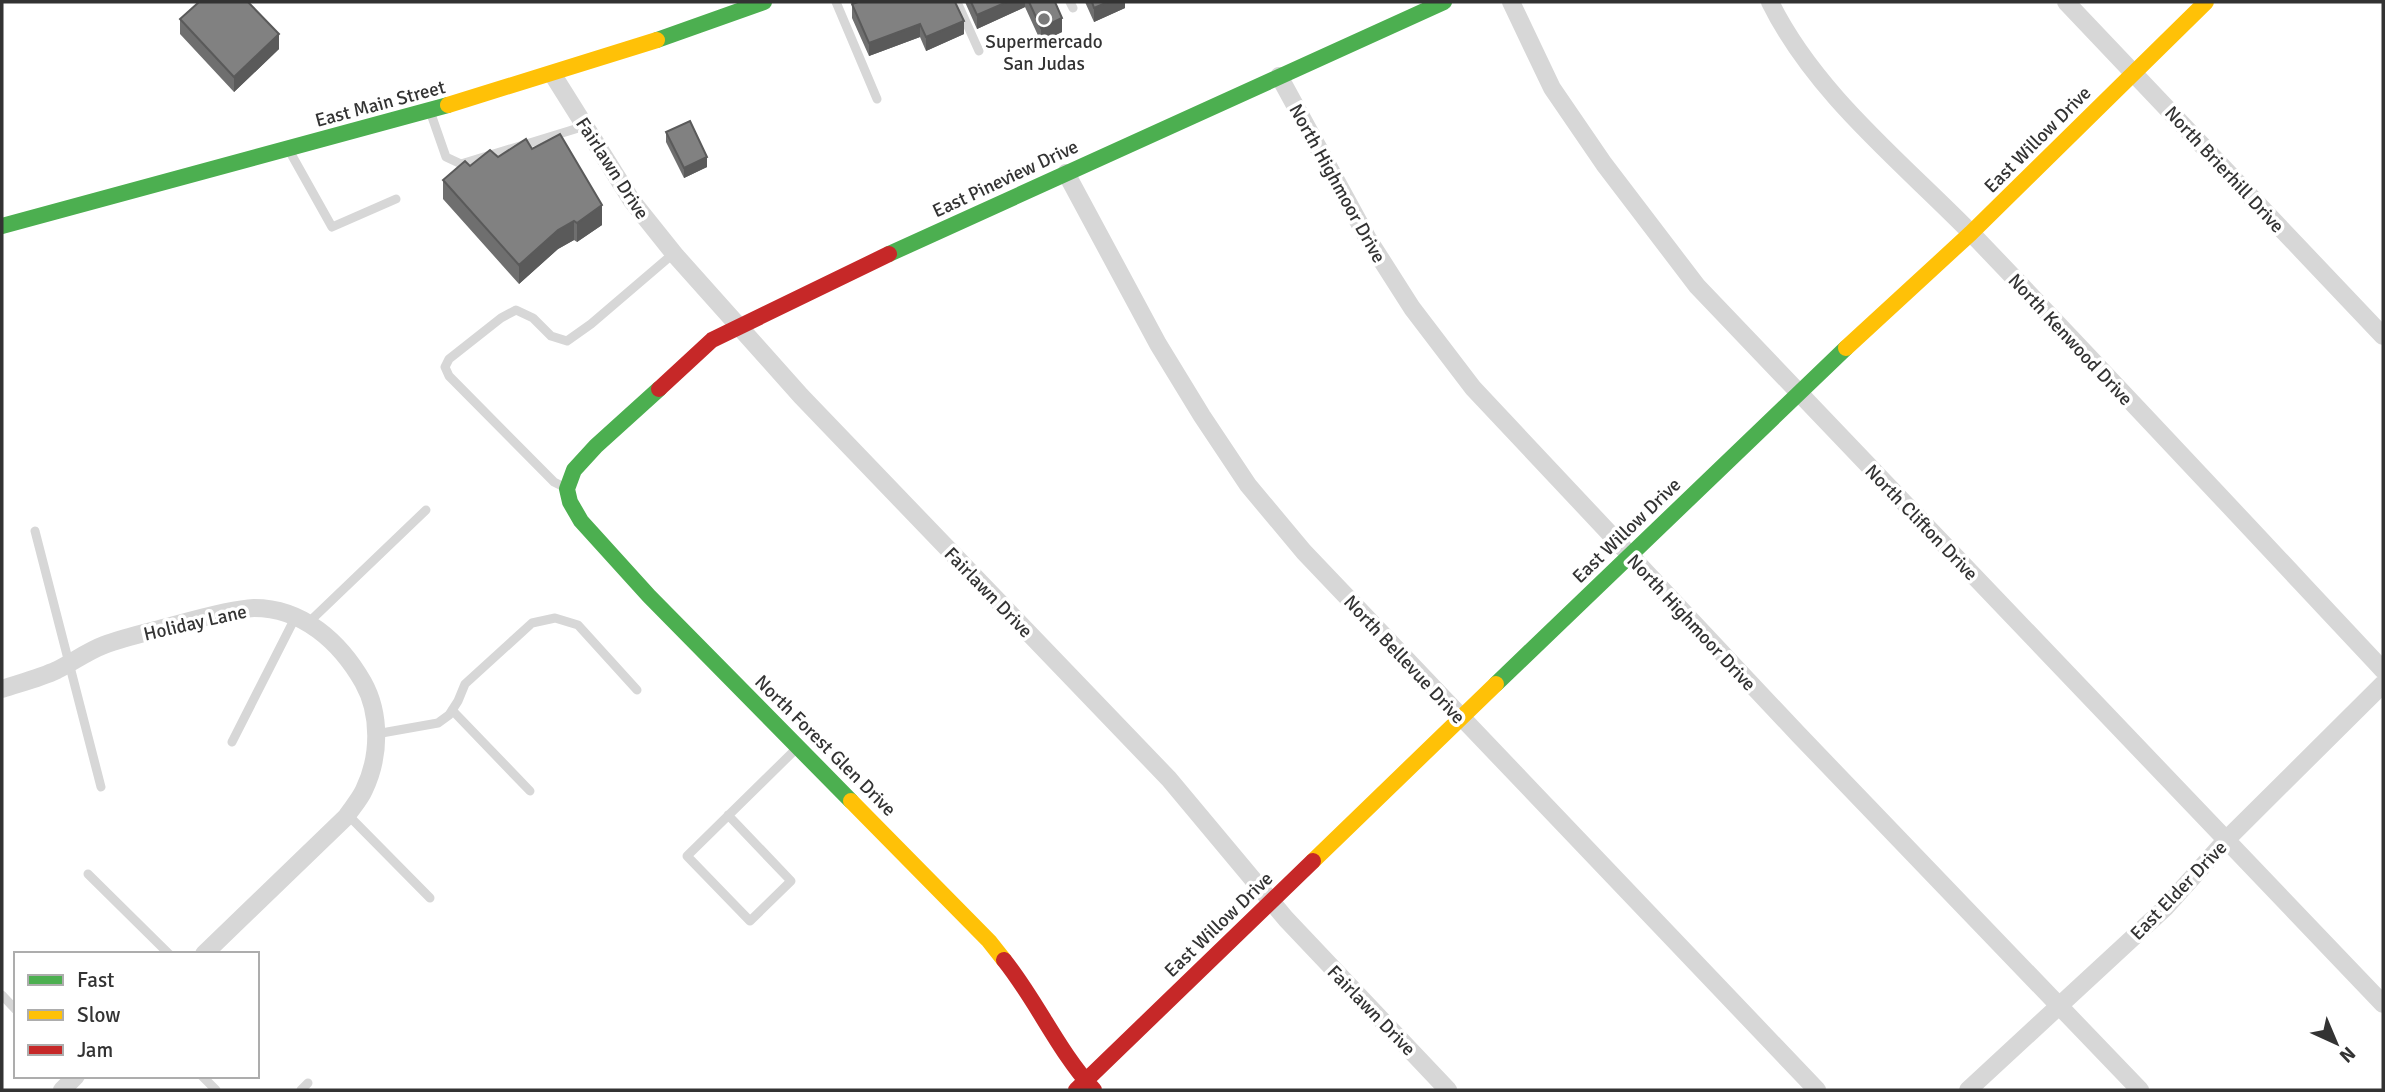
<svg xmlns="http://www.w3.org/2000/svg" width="2385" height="1092" viewBox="0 0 2385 1092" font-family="Signika,sans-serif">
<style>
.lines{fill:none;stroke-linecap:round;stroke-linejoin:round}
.lane{stroke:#d7d7d7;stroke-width:9}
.street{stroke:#d7d7d7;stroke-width:18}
.fast{stroke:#4caf50;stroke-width:16}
.slow{stroke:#ffc107;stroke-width:16}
.jam{stroke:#c62828;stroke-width:16}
.wall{fill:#6f6f6f}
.shaded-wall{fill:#5a5a5a}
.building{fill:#818181;stroke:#5a5a5a;stroke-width:2}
.poi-dot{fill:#7a7a7a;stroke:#fff;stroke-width:2.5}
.labels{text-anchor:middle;stroke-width:7;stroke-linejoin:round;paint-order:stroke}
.poi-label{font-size:19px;fill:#333;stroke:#fff}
.street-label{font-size:19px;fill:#333;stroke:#fff}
</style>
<rect width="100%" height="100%" fill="#fff"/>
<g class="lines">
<!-- lane -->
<path class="lane" d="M 836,2 L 877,99
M 957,2 L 979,51
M 1070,2 L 1073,8
M 431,114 L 446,157 L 461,164 L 585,126
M 290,152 L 332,227 L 396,199
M 566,488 L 554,482 L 449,376 L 445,367 L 449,359 L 501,318 L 516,310 L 533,318 L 551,336 L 567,341 L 591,324 L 674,253
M 35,531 L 101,787
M 308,623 L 426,510
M 452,710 L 530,791
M 376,734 L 438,723 L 449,715 L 458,701 L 465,684 L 532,623 L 555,618 L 578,625 L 637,690
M 232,742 L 296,616
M 348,815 L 430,898
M 728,815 L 791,881 L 750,921 L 687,856 L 797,748
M 88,874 L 169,954
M 2,995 L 16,1010
M 202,1076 L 216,1090
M 301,1090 L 308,1083"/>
<!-- street -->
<path class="street" d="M 1511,2 L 1552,88 L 1604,164 L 1697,286 L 2383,1004
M 1770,2 C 1815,94 1903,163 1974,236 C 2111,379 2247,525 2383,670
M 2066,2 L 2383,336
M 553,75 L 632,201 L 676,256 L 801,396 L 1169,779 L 1286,919 L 1448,1090
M 1279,76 L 1368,239 L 1412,308 L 1473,388 L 1799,735 L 2140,1090
M 1066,173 L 1158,344 L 1202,416 L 1248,485 L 1304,552 L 1817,1090
M 2,689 C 20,683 40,678 57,670 C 73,662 88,651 104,645 C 125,637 149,632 171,626 C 193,620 231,609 254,608 C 303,608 340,642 363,682 C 381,714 380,757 364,790 C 360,799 352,808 346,817 L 204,954
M 62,1090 L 76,1076
M 1968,1090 L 2165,908 L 2226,840 L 2383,684"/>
<!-- fast -->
<path class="fast" d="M 657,40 L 764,2
M 2,226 L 448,105
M 889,254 L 1444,2
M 659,389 L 596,446 L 574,470 L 567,489 L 570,502 L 581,521 L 649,596 L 851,801
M 1496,684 L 1846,348"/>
<!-- slow -->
<path class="slow" d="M 448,105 L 657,40
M 1846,348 L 1971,233 L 2206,2
M 851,801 L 989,941 L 1004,960
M 1313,861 L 1496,684"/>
<!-- jam -->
<path class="jam" d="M 659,389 L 712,340 L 889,254
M 1004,960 C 1037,1001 1058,1051 1094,1090
M 1076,1090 L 1313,861"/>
</g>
<!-- wall -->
<path class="wall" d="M 965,2 L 1055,2 L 1062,32 L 1041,42 L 1025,7 L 977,29 Z
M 1085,2 L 1125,2 L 1125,8 L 1094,22 Z
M 852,4 L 964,34 L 926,51 L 920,37 L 869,56 L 852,18 Z
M 180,19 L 279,49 L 234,92 L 180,34 Z
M 666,132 L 707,167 L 684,178 L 666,142 Z
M 532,149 L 602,225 L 577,242 L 574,240 L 558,249 L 519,284 L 443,199 L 443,180 L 470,166 L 498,157 Z"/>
<!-- shaded-wall -->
<path class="shaded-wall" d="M 1007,2 L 1025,2 L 1025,7 L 977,29 L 977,15 Z
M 1108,2 L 1125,2 L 1125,8 L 1094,22 L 1094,8 Z
M 1062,18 L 1062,32 L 1041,42 L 1041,28 Z
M 964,21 L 964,34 L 926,51 L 926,37 Z
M 920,24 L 920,37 L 869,56 L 869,43 Z
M 279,34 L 279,49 L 234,92 L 234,77 Z
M 707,157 L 707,167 L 684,178 L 684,168 Z
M 602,205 L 602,225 L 577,242 L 577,223 Z
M 574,221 L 574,240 L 558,249 L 519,284 L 519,265 L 558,230 Z"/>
<!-- building -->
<path class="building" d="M 199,2 L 248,2 L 279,34 L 234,77 L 180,19 Z
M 858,2 L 955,2 L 964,21 L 926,37 L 920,24 L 869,43 L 852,4 Z
M 971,2 L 1007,2 L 977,15 Z
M 1029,2 L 1055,2 L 1062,18 L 1041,28 Z
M 1092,2 L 1108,2 L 1094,8 Z
M 690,121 L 707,157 L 684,168 L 666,132 Z
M 560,134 L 602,205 L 577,223 L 574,221 L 558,230 L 519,265 L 443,180 L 465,161 L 470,166 L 490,150 L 498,157 L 526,139 L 532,149 Z"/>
<!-- markers -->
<circle class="poi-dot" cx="1044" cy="19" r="7"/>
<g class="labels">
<!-- poi labels -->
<g class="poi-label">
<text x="1044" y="48">Supermercado<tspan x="1044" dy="22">San Judas</tspan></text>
</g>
<!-- street labels -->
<g class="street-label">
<text transform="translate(380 103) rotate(-15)" y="7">East Main Street</text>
<text transform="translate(2037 139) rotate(-45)" y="7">East Willow Drive</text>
<text transform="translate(613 168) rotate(57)" y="7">Fairlawn Drive</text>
<text transform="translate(2225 169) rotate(47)" y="7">North Brierhill Drive</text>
<text transform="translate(1005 178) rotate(-25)" y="7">East Pineview Drive</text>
<text transform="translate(1338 183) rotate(61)" y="7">North Highmoor Drive</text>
<text transform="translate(2071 339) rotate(47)" y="7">North Kenwood Drive</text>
<text transform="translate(1922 522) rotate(46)" y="7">North Clifton Drive</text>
<text transform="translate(1626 530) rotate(-44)" y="7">East Willow Drive</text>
<text transform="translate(989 592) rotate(46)" y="7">Fairlawn Drive</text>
<text transform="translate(195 622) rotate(-13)" y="7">Holiday Lane</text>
<text transform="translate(1692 622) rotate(47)" y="7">North Highmoor Drive</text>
<text transform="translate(1405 659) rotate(47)" y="7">North Bellevue Drive</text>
<text transform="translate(826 745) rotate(45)" y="7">North Forest Glen Drive</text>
<text transform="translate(2178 890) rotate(-46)" y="7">East Elder Drive</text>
<text transform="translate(1218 924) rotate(-44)" y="7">East Willow Drive</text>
<text transform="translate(1372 1010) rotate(46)" y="7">Fairlawn Drive</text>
</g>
</g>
<!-- border -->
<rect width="2385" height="1092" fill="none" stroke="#333333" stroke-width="7"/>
<!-- legend -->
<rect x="14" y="952" width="245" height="126" fill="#ffffff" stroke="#adadad" stroke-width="2"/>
<rect x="28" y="975" width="35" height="10" fill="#4caf50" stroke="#adadad" stroke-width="2"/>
<text x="77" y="987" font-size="21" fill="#333333">Fast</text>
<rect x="28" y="1010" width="35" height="10" fill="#ffc107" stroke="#adadad" stroke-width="2"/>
<text x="77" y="1022" font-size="21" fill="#333333">Slow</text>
<rect x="28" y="1045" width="35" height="10" fill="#c62828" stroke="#adadad" stroke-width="2"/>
<text x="77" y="1057" font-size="21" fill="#333333">Jam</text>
<!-- north arrow -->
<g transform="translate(2336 1043) rotate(136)" stroke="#ffffff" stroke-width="5" paint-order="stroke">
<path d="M0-5L12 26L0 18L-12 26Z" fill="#333333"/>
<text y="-10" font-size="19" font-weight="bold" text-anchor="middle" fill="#333333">N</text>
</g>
</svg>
